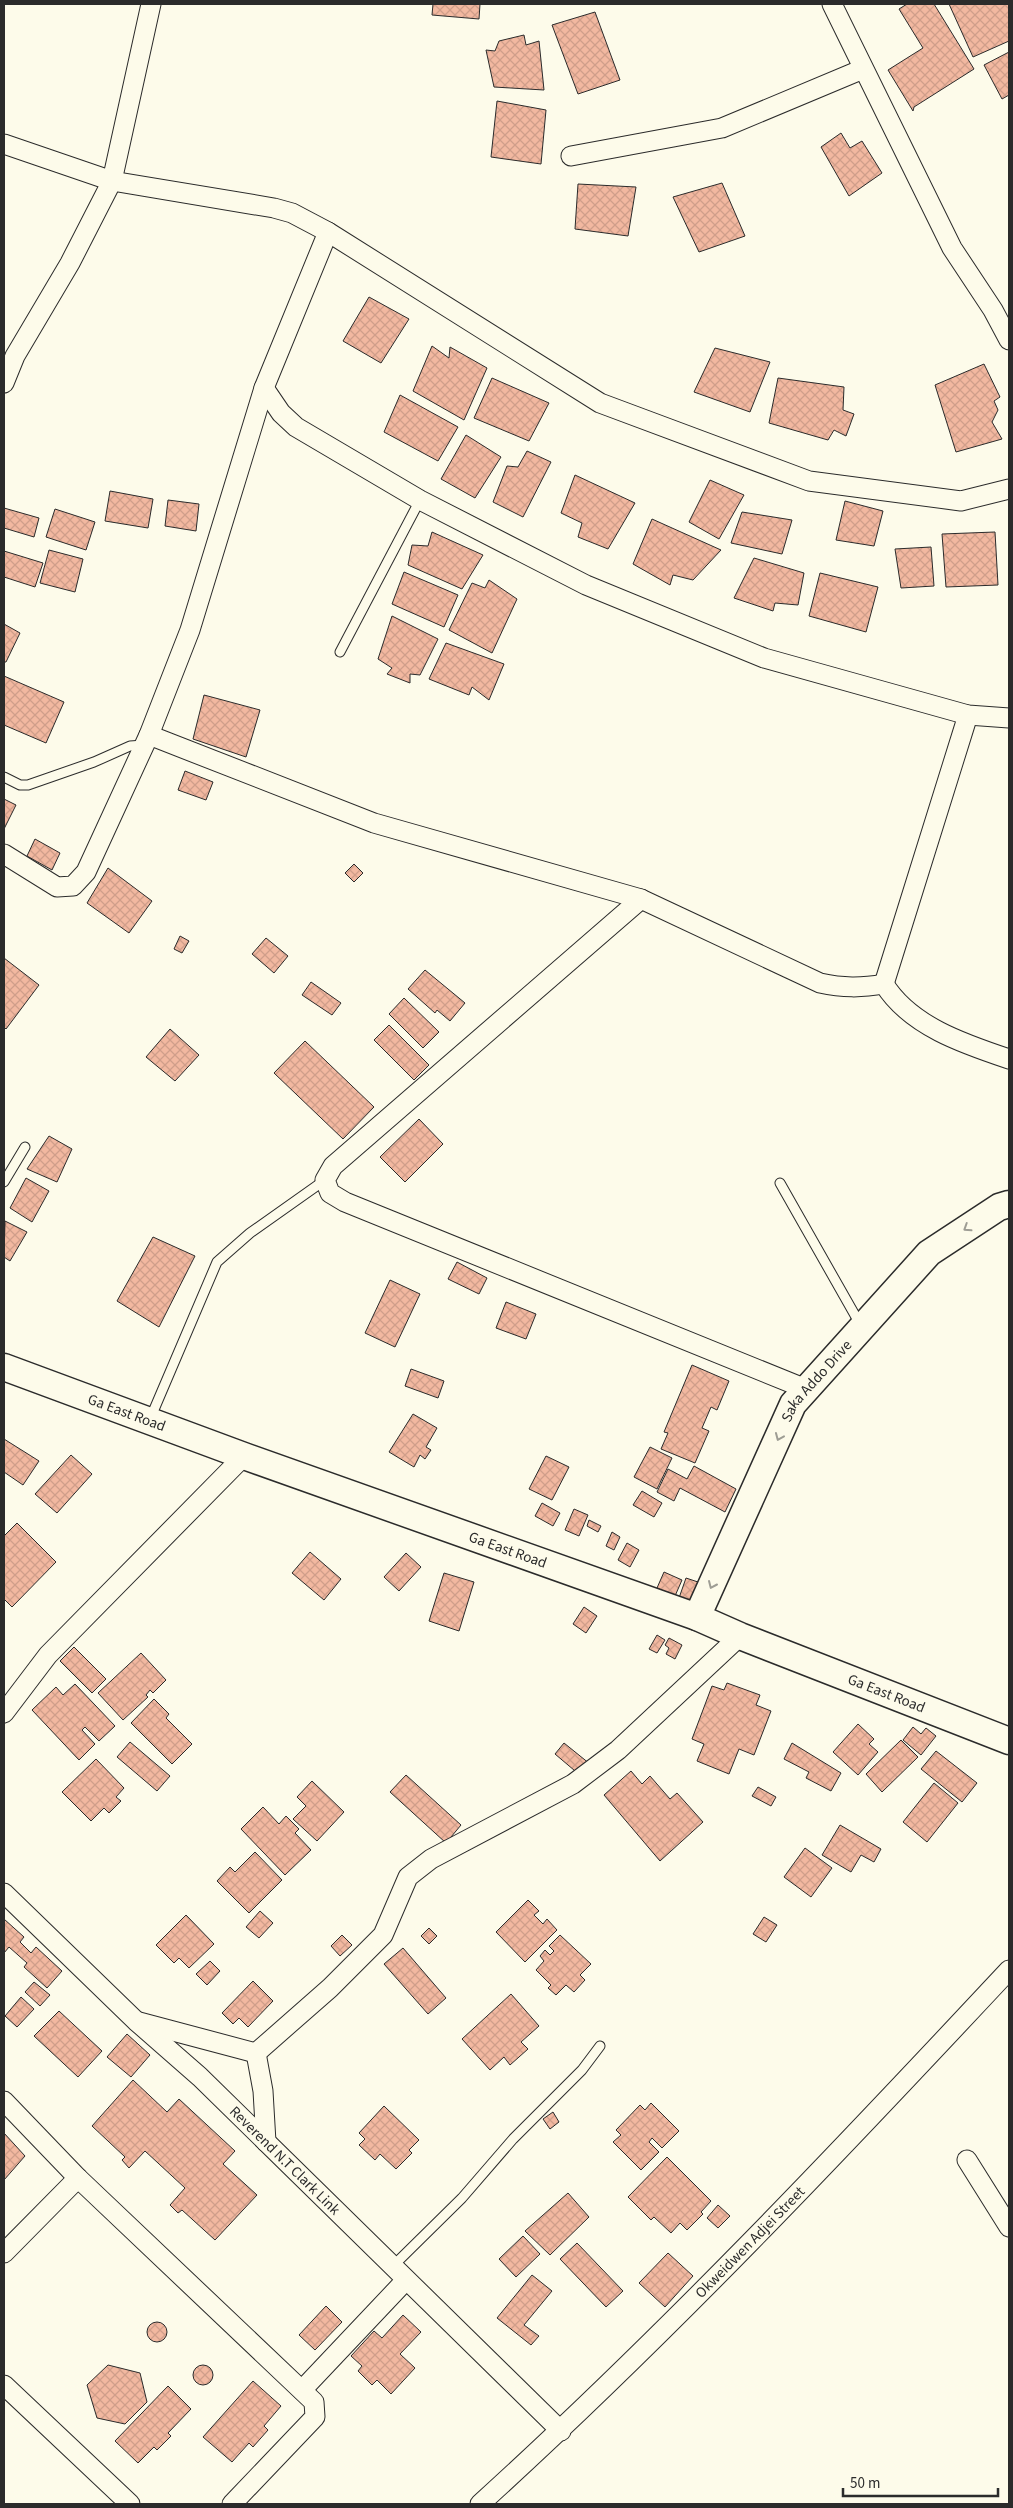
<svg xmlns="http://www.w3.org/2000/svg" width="1013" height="2508" viewBox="0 0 1013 2508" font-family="'Source Sans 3',sans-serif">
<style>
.building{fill:url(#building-cross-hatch);stroke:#2b2b2b}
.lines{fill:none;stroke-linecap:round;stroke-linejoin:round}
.lane-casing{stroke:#2b2b2b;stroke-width:11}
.street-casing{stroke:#2b2b2b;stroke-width:21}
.secondary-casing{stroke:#2b2b2b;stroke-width:29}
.lane{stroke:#fdfbea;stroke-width:9}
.street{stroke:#fdfbea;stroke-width:19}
.secondary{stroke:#fdfbea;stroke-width:26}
.oneway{stroke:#9e9d94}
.labels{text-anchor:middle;stroke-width:4;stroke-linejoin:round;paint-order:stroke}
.street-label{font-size:15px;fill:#2b2b2b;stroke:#fdfbea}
</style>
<defs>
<pattern id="building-cross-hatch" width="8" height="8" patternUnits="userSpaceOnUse" patternTransform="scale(1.25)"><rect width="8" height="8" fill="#f2b8a0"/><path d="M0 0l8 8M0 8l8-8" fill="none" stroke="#d09e8a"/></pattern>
</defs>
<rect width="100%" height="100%" fill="#fdfbea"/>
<g class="building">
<polygon points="433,4 480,4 479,19 432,15"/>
<polygon points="907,4 934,4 974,69 914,107 913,111 888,70 923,48 899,9"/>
<polygon points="949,4 1009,4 1009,41 973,57"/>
<polygon points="595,12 620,80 578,94 552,25"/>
<polygon points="524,35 526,45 539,41 544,90 494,87 486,50 495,51 499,41"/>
<polygon points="1009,52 1009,95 1002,99 984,65"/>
<polygon points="497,101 546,110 541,164 491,157"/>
<polygon points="841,133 850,148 862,141 882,173 849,196 821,147"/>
<polygon points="722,183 745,236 699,252 673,197"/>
<polygon points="578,184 636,187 628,236 575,229"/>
<polygon points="369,297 409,319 381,363 343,341"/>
<polygon points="432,346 449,358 450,347 487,368 464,420 413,391"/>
<polygon points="715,348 770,362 750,412 694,392"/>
<polygon points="984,364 1000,397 994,401 998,410 992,422 1002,439 956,452 935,385"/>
<polygon points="492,378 549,403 529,441 474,418"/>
<polygon points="778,378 844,387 843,410 854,414 846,436 834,430 828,440 769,423"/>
<polygon points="400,395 458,427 438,461 384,432"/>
<polygon points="466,435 501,457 475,498 441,479"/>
<polygon points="527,451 551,462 523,517 493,502 507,466 518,467"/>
<polygon points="575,475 635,503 608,549 578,537 582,523 561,513"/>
<polygon points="710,480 744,495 719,539 689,522"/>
<polygon points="110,491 153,499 148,528 105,521"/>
<polygon points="168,500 199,504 196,531 165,526"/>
<polygon points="845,501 883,511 874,546 836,540"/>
<polygon points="4,508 39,518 34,537 4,528"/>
<polygon points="55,509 95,522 86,550 46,537"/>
<polygon points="742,512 792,520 782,554 731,543"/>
<polygon points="652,519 721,550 693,580 673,575 670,585 633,564"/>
<polygon points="432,532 483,555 462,589 408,565 412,545 428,546"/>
<polygon points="995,532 998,585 946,587 942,534"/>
<polygon points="931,547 934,586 901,588 895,549"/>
<polygon points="49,550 83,559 75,592 40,583"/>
<polygon points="4,551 43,563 35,587 4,577"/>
<polygon points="754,558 804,573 798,605 775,603 773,611 734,598"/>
<polygon points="404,572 458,595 444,627 392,604"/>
<polygon points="820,573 878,587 866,632 809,616"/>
<polygon points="489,580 517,599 492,653 449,630 472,583 485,588"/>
<polygon points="392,616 438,639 420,675 410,674 410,683 387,674 392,668 378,659"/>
<polygon points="4,624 20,633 6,662 4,662"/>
<polygon points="446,643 504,664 489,700 472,687 469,695 429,679"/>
<polygon points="4,676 64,702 46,743 4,725"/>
<polygon points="204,695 260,710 246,757 193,739"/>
<polygon points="185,771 213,782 206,800 178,790"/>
<polygon points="4,799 16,805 4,829"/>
<polygon points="35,839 60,853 52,870 27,856"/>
<polygon points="354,864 363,873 354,882 345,873"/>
<polygon points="108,868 152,901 129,933 87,903"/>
<polygon points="180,936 189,941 182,953 174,949"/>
<polygon points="266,938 288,956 274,973 252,954"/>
<polygon points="4,958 39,985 6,1029 4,1027"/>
<polygon points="425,970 465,1003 450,1021 437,1010 435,1013 408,989"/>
<polygon points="311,982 341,1003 332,1015 302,995"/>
<polygon points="404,998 439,1032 423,1048 389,1014"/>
<polygon points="389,1025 429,1065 414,1080 374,1040"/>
<polygon points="170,1029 199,1055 175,1081 146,1057"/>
<polygon points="305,1041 374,1107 343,1139 274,1073"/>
<polygon points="419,1119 443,1144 405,1182 380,1157"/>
<polygon points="49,1136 72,1149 57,1182 27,1169"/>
<polygon points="26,1178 49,1191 32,1222 10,1208"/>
<polygon points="5,1221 27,1232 10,1261 4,1257"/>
<polygon points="153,1237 195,1256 159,1327 117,1301"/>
<polygon points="457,1262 487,1278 479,1294 448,1279"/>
<polygon points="390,1280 420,1294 395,1347 365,1333"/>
<polygon points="506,1302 536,1314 526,1339 496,1328"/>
<polygon points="692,1365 729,1381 717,1410 711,1407 702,1428 709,1431 695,1463 661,1449 668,1433 664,1432"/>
<polygon points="411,1369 444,1381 438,1398 405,1386"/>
<polygon points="413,1414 437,1428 426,1447 431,1450 425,1459 420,1455 414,1467 389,1452"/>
<polygon points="4,1439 39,1461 23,1485 4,1472"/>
<polygon points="650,1447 672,1458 657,1489 634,1477"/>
<polygon points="71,1455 92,1474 57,1513 35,1494"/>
<polygon points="546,1456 569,1467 552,1500 529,1489"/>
<polygon points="694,1466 736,1489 725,1512 680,1488 674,1501 657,1492 668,1469 687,1479"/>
<polygon points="642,1491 662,1503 654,1517 633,1505"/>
<polygon points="542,1503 560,1513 553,1526 535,1516"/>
<polygon points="574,1509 588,1515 579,1536 565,1530"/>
<polygon points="589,1520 601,1526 598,1532 587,1526"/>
<polygon points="17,1523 56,1562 12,1607 4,1599 4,1536"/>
<polygon points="612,1532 620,1537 614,1550 606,1546"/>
<polygon points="627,1543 639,1550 630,1567 618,1560"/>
<polygon points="310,1552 341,1579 324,1600 292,1573"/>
<polygon points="406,1553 421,1567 399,1591 384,1577"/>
<polygon points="664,1572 682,1580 675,1596 657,1588"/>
<polygon points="444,1573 474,1582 459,1631 429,1621"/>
<polygon points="686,1578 698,1582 691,1602 679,1598"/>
<polygon points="584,1607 597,1616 586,1633 573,1624"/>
<polygon points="657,1635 665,1640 657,1653 649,1649"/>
<polygon points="669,1638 682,1645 675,1659 666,1654 669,1648 665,1645"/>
<polygon points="74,1647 106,1679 92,1693 60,1661"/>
<polygon points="141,1653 166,1680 153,1693 150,1690 146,1695 148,1697 123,1720 98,1693"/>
<polygon points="727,1683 760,1695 756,1705 771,1711 754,1755 739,1749 729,1774 697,1761 704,1744 692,1739 712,1686 724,1690"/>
<polygon points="75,1684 115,1726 99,1741 85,1727 82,1730 95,1744 79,1760 32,1710 56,1687 63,1695"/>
<polygon points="154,1699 169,1714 166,1718 192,1744 172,1764 131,1723"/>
<polygon points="858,1724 874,1739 869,1744 878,1752 858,1775 833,1752"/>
<polygon points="913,1727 921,1734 926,1728 936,1736 921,1755 903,1740"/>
<polygon points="901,1740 918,1757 882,1792 866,1774"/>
<polygon points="130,1742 170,1776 157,1791 117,1757"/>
<polygon points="564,1743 590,1764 581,1776 555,1754"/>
<polygon points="792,1743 841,1773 831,1791 806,1778 809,1772 784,1759"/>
<polygon points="936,1751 977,1783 962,1802 921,1769"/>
<polygon points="96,1759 124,1788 116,1797 121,1801 109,1813 104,1808 91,1821 62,1792"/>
<polygon points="631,1771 642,1784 650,1776 670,1799 677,1793 703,1822 660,1861 604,1795"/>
<polygon points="406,1775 461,1825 446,1843 390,1792"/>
<polygon points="312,1781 344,1812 317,1841 293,1819 306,1806 297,1797"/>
<polygon points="934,1783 958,1803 927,1842 903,1822"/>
<polygon points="758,1787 776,1797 771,1806 752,1796"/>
<polygon points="263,1807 279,1824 286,1816 299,1829 295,1833 311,1850 285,1875 241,1829"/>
<polygon points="840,1825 881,1849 874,1862 861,1855 851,1872 822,1855"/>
<polygon points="805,1848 832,1868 811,1897 784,1877"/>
<polygon points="255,1852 282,1880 249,1913 217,1881 230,1867 235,1872"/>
<polygon points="528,1900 539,1911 534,1915 543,1924 547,1919 557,1930 525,1962 496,1932"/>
<polygon points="260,1911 273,1923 259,1938 246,1927"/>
<polygon points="186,1915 214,1944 189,1968 179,1958 174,1963 156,1945"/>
<polygon points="764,1917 777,1925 766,1942 753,1934"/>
<polygon points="4,1919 24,1937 20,1942 31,1953 36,1947 62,1971 47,1988 24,1967 27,1963 9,1947 4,1953"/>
<polygon points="429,1928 437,1936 429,1944 421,1936"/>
<polygon points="342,1935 352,1945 340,1956 331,1946"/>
<polygon points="560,1935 591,1964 580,1975 585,1980 574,1992 566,1985 556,1995 548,1988 551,1985 536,1970 544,1961 540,1956 545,1950 550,1955 554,1951 549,1946"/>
<polygon points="403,1948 446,1998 428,2014 384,1964"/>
<polygon points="210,1961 220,1971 207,1985 196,1974"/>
<polygon points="253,1981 273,2001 248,2027 239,2018 233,2024 222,2013"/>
<polygon points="34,1982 50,1995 40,2006 25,1992"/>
<polygon points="511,1994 539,2026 521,2042 528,2049 510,2065 504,2057 490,2070 462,2039"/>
<polygon points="21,1997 34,2009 17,2027 5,2016"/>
<polygon points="59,2011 102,2051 78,2077 34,2036"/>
<polygon points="127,2034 150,2055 131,2077 107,2057"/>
<polygon points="133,2080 167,2112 179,2099 235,2151 223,2164 257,2195 215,2240 182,2210 178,2213 170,2205 185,2188 145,2151 129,2168 122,2160 125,2157 92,2126"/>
<polygon points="651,2103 679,2131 662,2148 652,2138 649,2142 659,2152 641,2170 613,2142 621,2135 616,2130 640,2105 645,2110"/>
<polygon points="384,2106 419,2140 409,2150 412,2153 396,2169 380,2154 375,2160 359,2145 365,2139 359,2133"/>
<polygon points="553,2112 559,2122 550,2129 543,2119"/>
<polygon points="4,2133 25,2156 4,2180"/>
<polygon points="667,2157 711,2201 701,2212 703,2214 687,2230 680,2223 671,2233 654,2217 651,2220 628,2197"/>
<polygon points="568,2193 589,2217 550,2255 525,2231"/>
<polygon points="718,2205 730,2216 718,2228 707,2218"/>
<polygon points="523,2236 540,2254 516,2277 499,2259"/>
<polygon points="577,2243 623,2291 606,2307 560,2259"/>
<polygon points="668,2253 693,2276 665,2307 639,2283"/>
<polygon points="532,2275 552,2291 524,2325 539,2336 531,2345 497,2318"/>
<polygon points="326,2306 342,2322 315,2350 299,2335"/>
<polygon points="403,2315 421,2332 400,2354 415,2368 391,2394 377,2380 372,2385 358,2371 362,2366 351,2356 374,2331 382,2338"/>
<circle cx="157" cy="2332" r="10"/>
<circle cx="203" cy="2375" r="10"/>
<polygon points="108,2365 140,2373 147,2402 125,2424 97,2418 87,2385"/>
<polygon points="253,2381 281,2406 264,2426 268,2430 253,2447 249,2443 232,2462 203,2437"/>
<polygon points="168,2386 191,2409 168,2433 171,2436 157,2450 154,2447 138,2463 115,2441"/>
</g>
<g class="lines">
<defs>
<g id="lane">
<polyline points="340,652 420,500"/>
<polyline points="4,777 20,785 28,785 94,762 130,746 144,745"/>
<polyline points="4,1182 25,1147"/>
<polyline points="780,1183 860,1324"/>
<polyline points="150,1419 217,1262 250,1233 325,1180"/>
<polyline points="392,2267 462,2198 513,2139 582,2070 600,2046"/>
</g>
<g id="street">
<polyline points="832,4 952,248 993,310 1009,340"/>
<polyline points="4,144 112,181 274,208 292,213 328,232 600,403 809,481 961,501 1009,489"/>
<polyline points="571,156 722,128 863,69"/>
<polyline points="4,383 15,356 70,263 112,181 151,4"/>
<polyline points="264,388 281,413 296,427 420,500 586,585 764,658 968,715 1009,718"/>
<path d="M149,735L374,823L641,899L820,983C843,988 861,988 884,984C910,1026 964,1044 1009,1059"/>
<polyline points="4,854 57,887 73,886 86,872 149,735 190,630 264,388 328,232"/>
<polyline points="641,899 333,1166 325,1180 330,1193 345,1202 806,1389"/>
<polyline points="884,984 968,715"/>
<polyline points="4,1713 48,1655 244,1456"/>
<path id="s1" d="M4,1893L136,2021L200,2077L561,2431"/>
<polyline points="139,2022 256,2053"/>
<polyline points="256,2053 330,1988 383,1935 408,1877 431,1859 573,1784 618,1750 740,1636"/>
<polyline points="256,2053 263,2091 266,2142"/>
<polyline points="4,2101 78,2178 314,2402 315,2417 232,2504"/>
<polyline points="967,2160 1009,2227"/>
<polyline points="4,2253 78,2178"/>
<polyline points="4,2385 130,2504"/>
<polyline points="302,2390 406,2280"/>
<path id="s2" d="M480,2504C665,2336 838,2153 1009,1970"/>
</g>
<g id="secondary">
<path id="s3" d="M4,1367L244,1456L697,1617L740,1636L1009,1741"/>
<path id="s4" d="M697,1617L793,1404L929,1253L999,1207L1009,1204"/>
</g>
</defs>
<use href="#lane" class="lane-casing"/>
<use href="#street" class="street-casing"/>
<use href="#secondary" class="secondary-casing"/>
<use href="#lane" class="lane"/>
<use href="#street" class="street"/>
<use href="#secondary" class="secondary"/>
</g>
<defs><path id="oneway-chevron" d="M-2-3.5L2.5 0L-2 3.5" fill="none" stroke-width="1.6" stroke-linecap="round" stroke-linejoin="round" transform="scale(1.25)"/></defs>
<g class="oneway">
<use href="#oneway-chevron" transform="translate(967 1228) rotate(147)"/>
<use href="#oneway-chevron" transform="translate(779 1437) rotate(113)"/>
<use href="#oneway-chevron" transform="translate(712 1585) rotate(114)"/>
</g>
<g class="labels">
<g class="street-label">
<text dy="5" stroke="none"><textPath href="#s4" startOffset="266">Saka Addo Drive</textPath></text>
<text dy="5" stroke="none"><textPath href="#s3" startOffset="131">Ga East Road</textPath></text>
<text dy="5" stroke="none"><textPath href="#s3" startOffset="536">Ga East Road</textPath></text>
<text dy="5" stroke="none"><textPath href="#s3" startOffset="941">Ga East Road</textPath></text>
<text dy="5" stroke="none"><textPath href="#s1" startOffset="388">Reverend N.T Clark Link</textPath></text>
<text dy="5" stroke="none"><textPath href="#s2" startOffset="376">Okweidwen Adjei Street</textPath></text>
</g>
</g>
<rect width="1013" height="2508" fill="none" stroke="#2b2b2b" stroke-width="10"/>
<path d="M843 2488v8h155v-8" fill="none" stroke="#2b2b2b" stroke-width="2.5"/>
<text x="850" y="2488" font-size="15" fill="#2b2b2b" stroke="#fdfbea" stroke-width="4" paint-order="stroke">50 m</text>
</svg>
